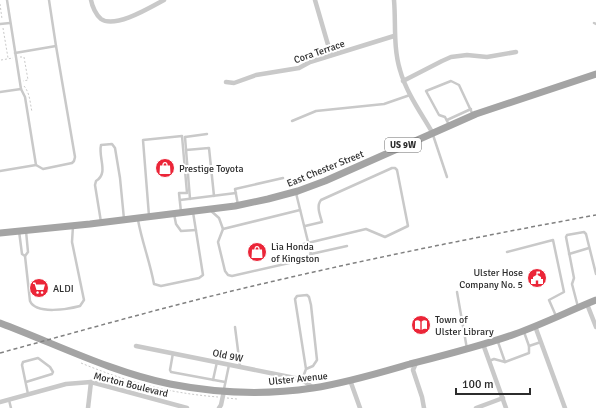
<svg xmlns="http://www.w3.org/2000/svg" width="596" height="408" viewBox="0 0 596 408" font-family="Signika,sans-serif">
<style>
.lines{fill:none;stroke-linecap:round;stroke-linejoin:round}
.path{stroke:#c9c9c9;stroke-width:1;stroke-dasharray:2 2;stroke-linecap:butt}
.lane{stroke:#c9c9c9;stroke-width:2.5}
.street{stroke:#c9c9c9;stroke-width:4.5}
.primary{stroke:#a4a4a4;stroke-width:7}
.rail{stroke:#818181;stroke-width:1.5;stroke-dasharray:4 3;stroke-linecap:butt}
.labels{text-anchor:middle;stroke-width:4;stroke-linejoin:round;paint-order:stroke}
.shield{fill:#fff;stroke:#6b6b6b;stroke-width:1}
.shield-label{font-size:9px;font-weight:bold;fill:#2c2c2c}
.street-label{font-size:10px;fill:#2c2c2c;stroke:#fff}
.poi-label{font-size:10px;fill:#2c2c2c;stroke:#fff;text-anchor:start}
</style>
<rect width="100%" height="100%" fill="#fff"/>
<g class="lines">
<g class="path">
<polyline points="0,4 2,19"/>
<polyline points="3,28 8,58"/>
<polyline points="20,57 24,57 28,80 23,81"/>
<polyline points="1,60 13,58"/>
<path d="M24,86C30,93 30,103 32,112"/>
<path d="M81,363C127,382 168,393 218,397"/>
<polyline points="227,398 237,399"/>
</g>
<g class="lane">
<polyline points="594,23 596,24"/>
<polyline points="0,24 10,23"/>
<polyline points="15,53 56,46 49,0"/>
<polyline points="0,92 21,89"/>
<polyline points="447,120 471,109"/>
<polyline points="292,121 316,111 384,104 410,95"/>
<polyline points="449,125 445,117 439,115 426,91 451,81 459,85 473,115"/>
<polyline points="433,135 447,177"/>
<polyline points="185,137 190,199"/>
<polyline points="185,137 207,134"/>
<polyline points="186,150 209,148 214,196"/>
<polyline points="36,165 43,169 72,163 74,161 75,157 56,46"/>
<polyline points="0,171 36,165 25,97 21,89 7,0"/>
<polyline points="296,193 311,254 347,246"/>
<polyline points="180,200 236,193"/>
<polyline points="238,205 235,189 283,178"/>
<polyline points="210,210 219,218 223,229 218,242 225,271 228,275 232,276 298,261 311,254"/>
<polyline points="174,214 176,224 181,231 196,230"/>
<polyline points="149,216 143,140 182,136 187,193 179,193 181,212"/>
<path d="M138,220C142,242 150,262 154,284L161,286L199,278L203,275L193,212"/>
<path d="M101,222L95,185L96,181C109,173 98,158 101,145L112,144L115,148L120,178L124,219"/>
<polyline points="223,229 300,210"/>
<polyline points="19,231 22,254 25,256 28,252 26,231"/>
<path d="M291,247L366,229L385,237L408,226L397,170L395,168H392L321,200C316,206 320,215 322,222L305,226"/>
<polyline points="507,252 553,240 564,292 549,300 556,316"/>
<polyline points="569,254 589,248"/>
<path d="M25,256L30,301C36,315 69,309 80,306L84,300L72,242L73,226"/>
<polyline points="457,292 467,349"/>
<polyline points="578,307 572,284 574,278 566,237 567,235 584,232 586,234 596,274"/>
<polyline points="235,327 240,366"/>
<polyline points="524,332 529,346"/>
<polyline points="498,342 505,362"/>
<polyline points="173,353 170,370 171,372 225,382"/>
<polyline points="489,361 494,359 505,362 529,353 529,346 541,342"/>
<polyline points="213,380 217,362"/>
<polyline points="302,380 306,369 295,299 297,296 307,295 309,297 311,305 317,360 313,366 306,369"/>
<polyline points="26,382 52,374 53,372 50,367 38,358 23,362 22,365 28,394"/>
<polyline points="224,389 229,365"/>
<polyline points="9,400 11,408"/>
</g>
<g class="street">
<path d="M91,0C92,6 96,15 101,19C115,29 151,7 164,0"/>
<polyline points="315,0 331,55"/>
<path d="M394,0C396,23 393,47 400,70C406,92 421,113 432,132"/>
<polyline points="403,81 442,61 451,57 467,55 487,57 516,52"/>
<polyline points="226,82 234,83 256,75 299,68 310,62 394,36"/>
<polyline points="587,304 596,327"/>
<polyline points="535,326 565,408"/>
<polyline points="483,344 506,408"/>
<polyline points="136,346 295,378 305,382 314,388"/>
<polyline points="416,363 413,370 422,397 424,408"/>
<polyline points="350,380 360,408"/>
<polyline points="0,402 66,384 91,382 187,408"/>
<polyline points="88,408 91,382"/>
<polyline points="219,408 221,405 224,391"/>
<polyline points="476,408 503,398"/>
</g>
<g class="primary">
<polyline points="0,233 90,224 235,206 268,199 298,191 325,181 476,114 596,74"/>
<path d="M0,323C56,344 111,372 170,384C216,393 267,395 313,388C346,383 379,373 410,364C445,355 481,346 515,334C543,324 569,311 596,300"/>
</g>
<path class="rail" d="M0,353C84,330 168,306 253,286C367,259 481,236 596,215"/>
</g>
<defs>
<symbol id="shop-disc" viewBox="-11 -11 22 22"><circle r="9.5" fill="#eb2538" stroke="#fff"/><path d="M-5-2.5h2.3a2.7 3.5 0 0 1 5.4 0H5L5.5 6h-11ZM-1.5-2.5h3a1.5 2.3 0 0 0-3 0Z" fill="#fff"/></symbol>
<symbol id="civic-disc" viewBox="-11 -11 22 22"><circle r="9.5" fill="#eb2538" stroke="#fff"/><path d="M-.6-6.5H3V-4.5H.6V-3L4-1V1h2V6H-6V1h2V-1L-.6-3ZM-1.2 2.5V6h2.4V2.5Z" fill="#fff"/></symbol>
<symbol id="supermarket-disc" viewBox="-11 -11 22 22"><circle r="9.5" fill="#eb2538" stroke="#fff"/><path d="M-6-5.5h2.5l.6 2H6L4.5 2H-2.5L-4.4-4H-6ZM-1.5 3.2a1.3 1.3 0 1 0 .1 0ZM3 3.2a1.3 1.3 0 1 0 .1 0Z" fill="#fff"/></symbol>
<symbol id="library-disc" viewBox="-11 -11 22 22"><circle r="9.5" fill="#eb2538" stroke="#fff"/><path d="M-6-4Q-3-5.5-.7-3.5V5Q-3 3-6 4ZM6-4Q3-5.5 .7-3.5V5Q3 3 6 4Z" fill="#fff"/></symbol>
</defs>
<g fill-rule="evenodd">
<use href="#shop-disc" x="154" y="157" width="22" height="22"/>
<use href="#shop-disc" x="246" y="241" width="22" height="22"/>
<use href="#civic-disc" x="526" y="267" width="22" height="22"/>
<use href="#supermarket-disc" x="28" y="277" width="22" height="22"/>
<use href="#library-disc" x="410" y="314" width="22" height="22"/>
</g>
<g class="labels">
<rect class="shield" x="385" y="138" width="36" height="14" rx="3"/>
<g class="shield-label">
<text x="403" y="148">US 9W</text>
</g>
<g class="street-label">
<text transform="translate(319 51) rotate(-19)" y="4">Cora Terrace</text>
<text transform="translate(325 168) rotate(-22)" y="4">East Chester Street</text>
<text transform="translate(228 355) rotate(12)" y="4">Old 9W</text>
<text transform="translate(298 378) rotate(-6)" y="4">Ulster Avenue</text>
<text transform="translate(131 384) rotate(14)" y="4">Morton Boulevard</text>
</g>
<g class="poi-label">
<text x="179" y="172">Prestige Toyota</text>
<text x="271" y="250">Lia Honda<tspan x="271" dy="12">of Kingston</tspan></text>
<text x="523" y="276" text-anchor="end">Ulster Hose<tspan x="523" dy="12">Company No. 5</tspan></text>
<text x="53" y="292">ALDI</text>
<text x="435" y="323">Town of<tspan x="435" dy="12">Ulster Library</tspan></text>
</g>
</g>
<path d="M456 388v6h74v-6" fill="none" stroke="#2c2c2c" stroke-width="2"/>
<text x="462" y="388" font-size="12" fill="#2c2c2c" stroke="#ffffff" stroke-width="3" paint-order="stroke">100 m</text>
</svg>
